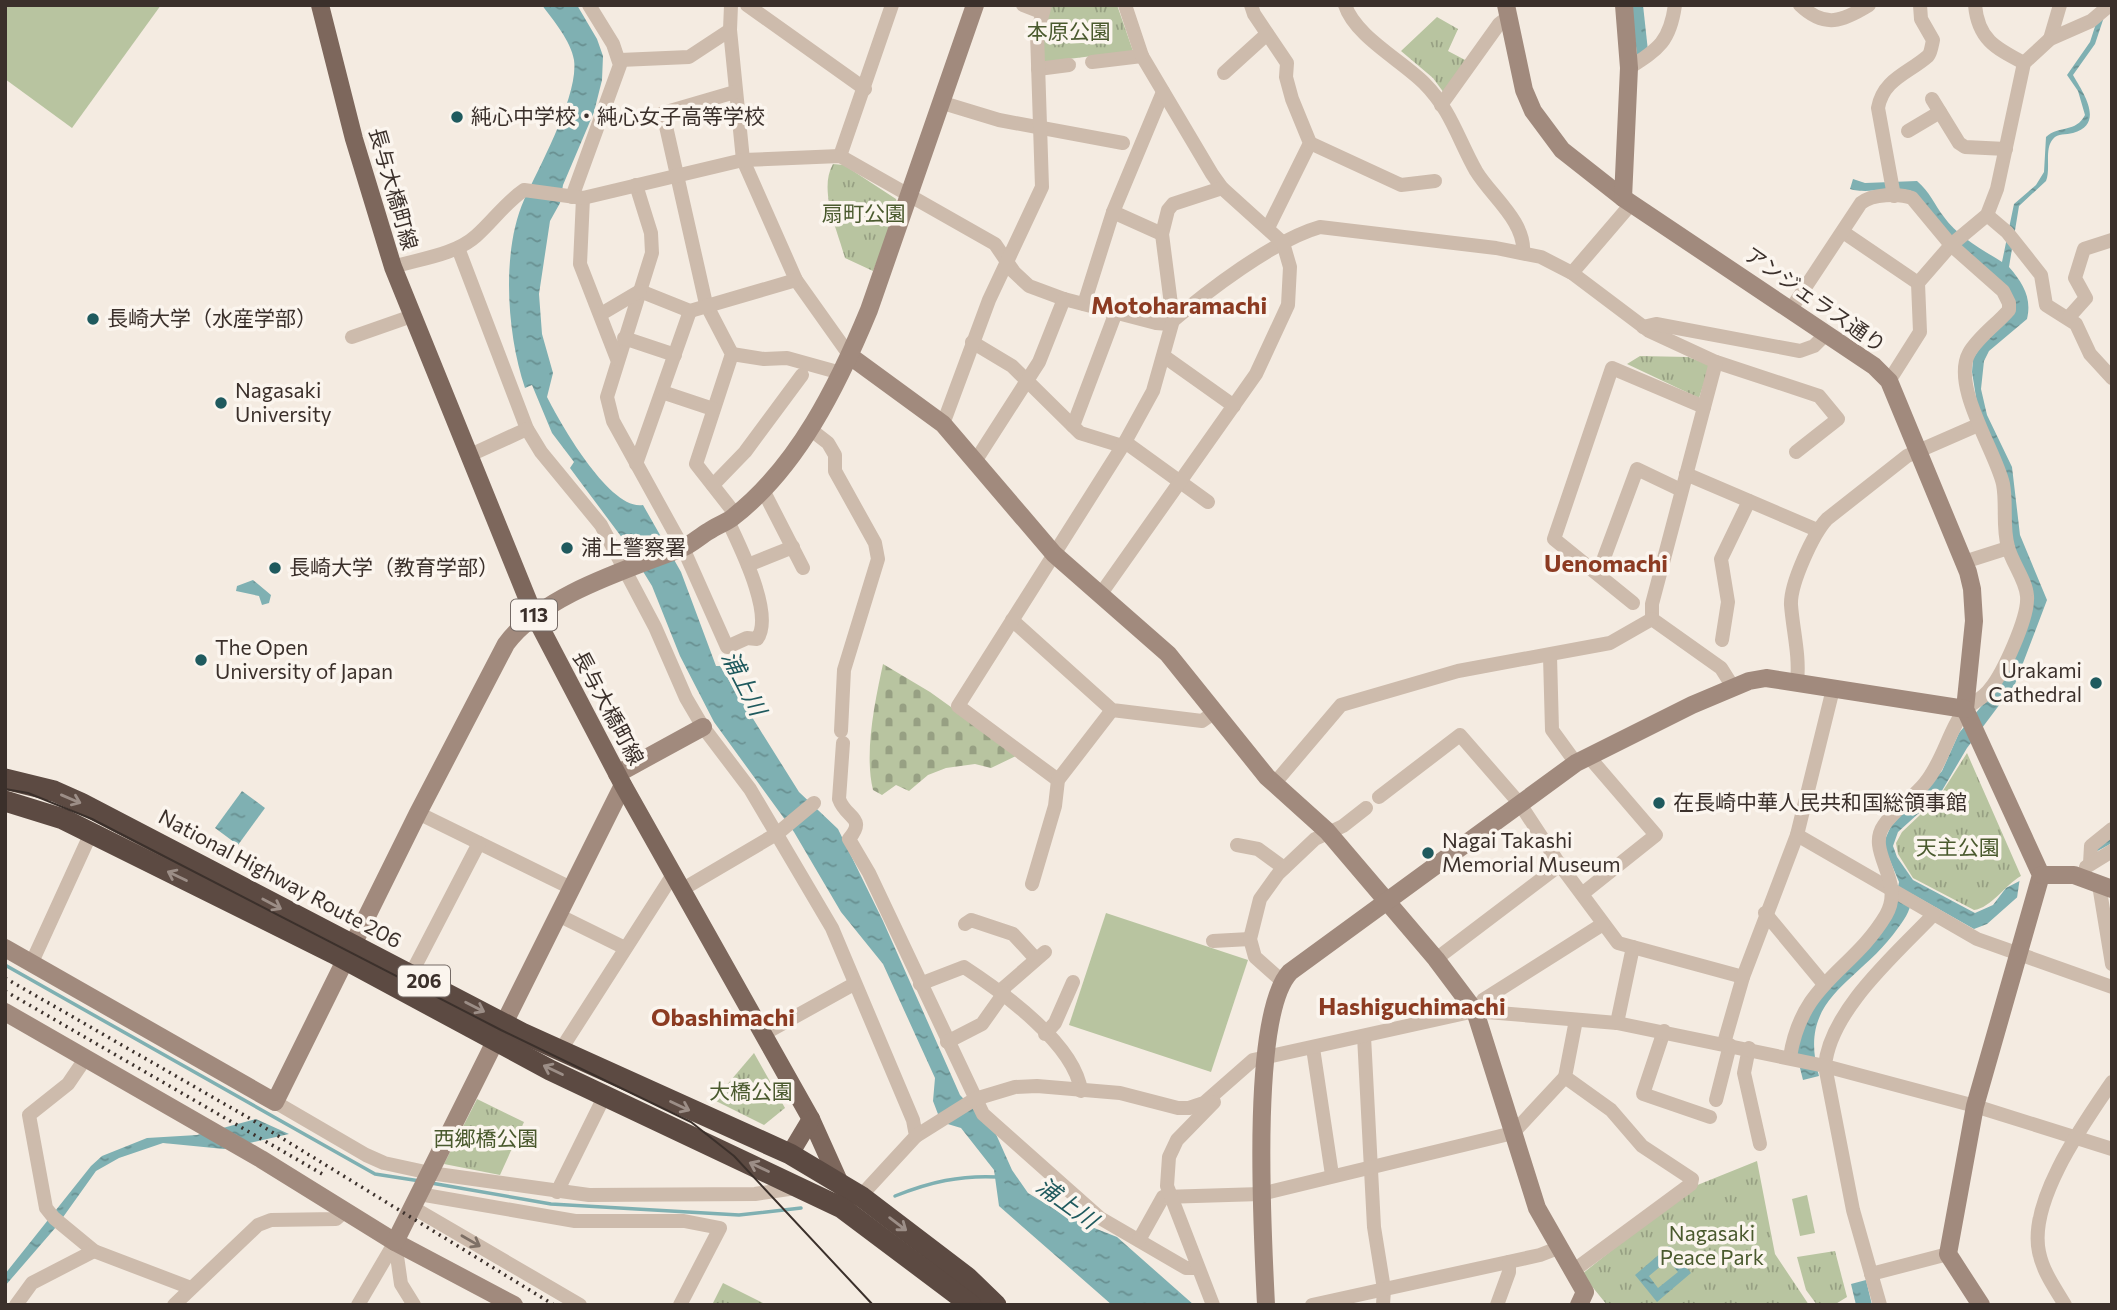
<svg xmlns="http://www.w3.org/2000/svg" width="2117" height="1310" viewBox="0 0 2117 1310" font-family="Commissioner,'Noto Sans JP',sans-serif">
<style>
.grass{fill:url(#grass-tufts)}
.cemetery{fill:url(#cemetery-stones)}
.garden{fill:#b8c4a0}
.water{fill:url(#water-ripples);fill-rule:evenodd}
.pier{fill:#f4ebe1}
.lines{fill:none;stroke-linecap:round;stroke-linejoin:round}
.stream{stroke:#7fb0b2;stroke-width:3.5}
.street{stroke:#cdbbac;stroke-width:14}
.secondary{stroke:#a18a7d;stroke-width:18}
.primary{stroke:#7d675c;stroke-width:18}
.highway{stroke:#5c4a42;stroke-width:21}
.tram{stroke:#3b302b;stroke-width:2}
.rail{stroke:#3b302b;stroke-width:3.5;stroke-dasharray:2 5;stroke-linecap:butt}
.oneway{stroke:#9c8e87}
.oneway2{stroke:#7d6f65}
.poi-dot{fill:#1f5a5e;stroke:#fbf5ee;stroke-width:2.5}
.labels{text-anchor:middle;stroke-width:7;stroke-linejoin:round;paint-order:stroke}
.shield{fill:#fbf5ee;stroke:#756b66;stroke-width:2}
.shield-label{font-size:19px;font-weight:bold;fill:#3b302b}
.park-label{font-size:21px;fill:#4a5a2e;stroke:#fbf5ee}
.poi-label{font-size:21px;fill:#3b302b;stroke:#fbf5ee;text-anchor:start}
.street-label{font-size:21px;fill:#3b302b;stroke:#fbf5ee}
.water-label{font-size:23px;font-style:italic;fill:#1f5a5e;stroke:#fbf5ee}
.quarter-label{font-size:24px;font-weight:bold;fill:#8c3b22;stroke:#fbf5ee}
</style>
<defs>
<pattern id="grass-tufts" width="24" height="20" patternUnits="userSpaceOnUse" patternTransform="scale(1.75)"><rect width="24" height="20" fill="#b8c4a0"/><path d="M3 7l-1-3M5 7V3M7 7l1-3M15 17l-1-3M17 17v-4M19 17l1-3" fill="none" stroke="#97a083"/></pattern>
<pattern id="cemetery-stones" width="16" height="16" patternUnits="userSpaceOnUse" patternTransform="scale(1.75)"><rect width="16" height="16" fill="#b8c4a0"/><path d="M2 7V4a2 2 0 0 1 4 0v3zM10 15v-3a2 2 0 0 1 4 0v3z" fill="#97a083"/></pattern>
<pattern id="water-ripples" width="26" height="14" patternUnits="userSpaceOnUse" patternTransform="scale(1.75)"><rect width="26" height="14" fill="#7fb0b2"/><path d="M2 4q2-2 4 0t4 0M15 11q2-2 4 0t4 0" fill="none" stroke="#699091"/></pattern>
</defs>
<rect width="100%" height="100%" fill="#f4ebe1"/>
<g class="grass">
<polygon points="1051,5 1117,5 1133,51 1044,62 1042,30"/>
<polygon points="1437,17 1458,29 1448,51 1467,61 1444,93 1433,78 1401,51"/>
<path d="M833,164L844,165L896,199L899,209L873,271L845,258C838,231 818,190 833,164Z"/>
<polygon points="1640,356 1688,357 1710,365 1699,398 1627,364"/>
<path d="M1967,753L2021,876C2005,885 1991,908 1974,910L1913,878L1898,854L1896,843L1902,832L1939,797Z"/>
<polygon points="754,1053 785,1108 764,1125 714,1100"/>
<polygon points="477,1099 524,1122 500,1175 444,1164"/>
<polygon points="1757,1161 1775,1254 1809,1305 1607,1305 1582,1274 1690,1188"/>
<polygon points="1835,1251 1847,1297 1834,1305 1817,1305 1806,1290 1797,1257"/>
<polygon points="723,1283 767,1305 712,1305"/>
</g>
<path class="cemetery" d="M883,664L930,692L1018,755L991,768L975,764L946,768L928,775L909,791L896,785L882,795L873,790C864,753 875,701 883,664Z"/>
<g class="garden">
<polygon points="5,5 161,5 72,128 5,79"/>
<polygon points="1106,913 1248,960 1211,1072 1069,1025"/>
<polygon points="1807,1195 1815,1233 1800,1236 1792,1199"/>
</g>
<g class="water">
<path d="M542,5H577L597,39L603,56L602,80L594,112L563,185L560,203L550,221L539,294L542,334L553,373L547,397C560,423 610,511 643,505L681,572L716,666H720L799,792L838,829L883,921L960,1095L995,1132L1012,1170L1028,1193L1069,1218L1117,1237L1194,1305H1112L999,1206L994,1170L961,1128L941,1122L933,1101L935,1078L883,964L841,912L794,832L714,722L680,656L652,586L623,539L570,468L574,462L552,433L532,385L525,388C507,335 501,252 524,200C539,167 579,95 574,60C571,41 553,20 542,5Z"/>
<polygon points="1630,5 1643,5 1648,51 1638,60"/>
<path d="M2102,5H2108L2095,44L2073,75C2082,91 2106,124 2073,133C2066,135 2058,133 2053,139C2044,149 2051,169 2046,181L2019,206L2009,267C2023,283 2032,298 2027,319L1989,351L1984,361L1981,389L1987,415L2012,467L2020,535L2047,600L2015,684L1967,748L1940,794L1898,832L1893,846L1897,857L1913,880L1975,913L1993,905L2006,888L2112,833V843L2022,893L1987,924L1974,929L1912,894C1911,909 1907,916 1898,928C1859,984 1796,996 1819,1076L1803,1080L1795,1048L1803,1021L1895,904L1899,882L1883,844L1891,826L1942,771L1959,733L1995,690L2030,604L1979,416L1972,372L1973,359L1981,346L2014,314L1914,192C1895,184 1871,195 1850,189L1853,179L1865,183L1917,181C1930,192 1934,204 1944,217C1957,236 1983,250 2002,262L2014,204L2036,185L2044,172L2046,137C2059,125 2076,133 2085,115L2078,91L2067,75L2090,42Z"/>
<polygon points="253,580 271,595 269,603 262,605 259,596 236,591 237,586"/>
<polygon points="242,791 265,808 238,845 215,828"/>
<polygon points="256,1119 289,1134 224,1149 163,1143 119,1158 96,1171 56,1227 5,1286 5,1274 91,1166 102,1156 147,1138 197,1135"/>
<path d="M1669,1246L1691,1273L1657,1302L1635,1275ZM1668,1260L1678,1272L1658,1288L1649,1276Z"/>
<polygon points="1866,1280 1872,1305 1856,1305 1851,1284"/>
</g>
<polygon class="pier" points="2096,840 2083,864 2017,898 2020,877"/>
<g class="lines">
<g class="stream">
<polyline points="5,965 375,1174 420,1181"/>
<polyline points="431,1183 551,1204 739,1215 801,1208"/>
<path d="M895,1196C930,1182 960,1175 998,1177"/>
</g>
<g class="street">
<polyline points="731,5 730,30 743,160 796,280 850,356"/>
<polyline points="747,5 865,89"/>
<polyline points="1023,5 1041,12"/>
<polyline points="1251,5 1254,14 1287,63 1286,77 1292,99 1310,143 1268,228"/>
<path d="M1345,5C1355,36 1401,60 1424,83C1451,110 1458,139 1476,171C1491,196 1526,222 1523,253"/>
<path d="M1800,5C1825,29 1843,21 1869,5"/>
<path d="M1975,5C1978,39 1995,48 2024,63"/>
<polyline points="2050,39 2060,5"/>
<polyline points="620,60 689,57 730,30"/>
<polyline points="1092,62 1142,56"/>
<path d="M1629,68C1659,49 1670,41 1675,5"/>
<polyline points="1038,69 1069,65"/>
<polyline points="1224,73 1267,34"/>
<polyline points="735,92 663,113 706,304 732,354 696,464 736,515"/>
<polyline points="1932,99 1959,143 1965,147 2006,149"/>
<polyline points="943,103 999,120 1123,143"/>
<polyline points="1441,105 1499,24 1508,17"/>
<polyline points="1908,131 1940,112"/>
<polyline points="1310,143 1401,185 1435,181"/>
<polyline points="840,156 892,5"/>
<path d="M636,185L651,233L652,253L607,397L613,421L683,548L727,647L747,638L757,639C775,615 739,545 728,521"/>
<path d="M1894,196L1878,108C1883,79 1909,73 1928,56C1931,53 1932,44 1933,40L1921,19L1920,5"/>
<polyline points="572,197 620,65 613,44 589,5"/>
<polyline points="583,198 580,264 617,359"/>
<polyline points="1113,212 1162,234"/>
<polyline points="1987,215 2007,232 2041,275 2046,305 2076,324 2090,354 2112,378"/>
<polyline points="1843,232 1918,283"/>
<polyline points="458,248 527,429 541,452 601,525 655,627 686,698 703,727 750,789 832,928 913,1120 916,1136 857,1200"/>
<path d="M393,267C419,259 455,255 476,236C493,221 505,203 524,190L583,198L743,160L840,156L995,244L1014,272L1029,286L1064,299L1156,323L1169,324C1206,292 1274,240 1320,227L1496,248L1541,257L1572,273L1649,331L1716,362L1819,396L1838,419L1796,452"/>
<polyline points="1572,273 1632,203"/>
<polyline points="640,291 690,311 796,280"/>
<polyline points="1084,304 1113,212 1163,92"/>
<polyline points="601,314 640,291"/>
<polyline points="2069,317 2086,298 2075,278 2084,249 2112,240"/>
<polyline points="1643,327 1656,324 1800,351 1814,346 1826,334"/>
<polyline points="352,337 412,316"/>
<polyline points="624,338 675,355"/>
<polyline points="972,342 1012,366 1080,433 1122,446"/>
<polyline points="732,354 764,359 787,358 841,373"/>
<polyline points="1165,357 1234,406"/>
<polyline points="1889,381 1920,332 1918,283 1951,245 1987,215 1997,189 2024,63 2050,39 2091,21 2110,5"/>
<polyline points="662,392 713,409"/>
<polyline points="943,424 989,300 1042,187 1037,33 1045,5"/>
<polyline points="1073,426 1116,312"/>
<polyline points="810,429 828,443 835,455 835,471 875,543 878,559 844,670 841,731"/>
<polyline points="1125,442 1208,502"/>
<polyline points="468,456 527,429"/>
<polyline points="976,460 1039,362 1064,299"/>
<polyline points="636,464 690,311"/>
<polyline points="1686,474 1817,530"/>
<polyline points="713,485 745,452 802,375"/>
<polyline points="763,490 803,568"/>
<polyline points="1964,562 2008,548"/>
<polyline points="748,565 793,547"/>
<polyline points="1598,574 1637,469 1681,490"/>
<polyline points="1100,595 1256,374 1288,305 1290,267 1283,243 1222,188 1212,174 1142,56 1125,5"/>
<polyline points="1633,603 1554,539 1612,368 1704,407"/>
<polyline points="1652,619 1652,604 1716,362"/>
<polyline points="1652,619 1721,668 1733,687"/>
<polyline points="1012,620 1112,710 1202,721 1215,712"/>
<polyline points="1722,640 1728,602 1721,559 1749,501"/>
<polyline points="1550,656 1552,730 1576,763"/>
<path d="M1797,682C1800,656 1793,631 1791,605C1790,584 1813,534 1827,519L1907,456L1978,425"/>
<path d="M843,743L839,799C846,819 867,817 849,839L869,873L983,1114L1100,1218L1186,1268H1196"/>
<polyline points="1058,780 958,706 1125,442 1153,391 1173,320 1162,234 1168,210 1173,204 1222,188"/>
<polyline points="1274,784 1341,705 1458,671 1610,643 1652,619"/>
<polyline points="1379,797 1460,735 1520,804 1560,865 1618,943 1743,977"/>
<polyline points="418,813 571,888"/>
<polyline points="1797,835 1977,939 2112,987"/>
<polyline points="1237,845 1258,849 1284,868"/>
<polyline points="2090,864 2091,846 2112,829"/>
<polyline points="2086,867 2112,851"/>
<polyline points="1032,884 1055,806 1058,780 1112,710"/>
<polyline points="2099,885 2112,964"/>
<polyline points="683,889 778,833 814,803"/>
<polyline points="1582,894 1656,835 1589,757"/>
<polyline points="1765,913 1823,983"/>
<path d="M1934,914C1897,953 1830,1010 1825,1066L1975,1106L2112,1149"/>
<polyline points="558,915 625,948"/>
<polyline points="965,924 971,920 1013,934 1036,959"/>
<polyline points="1213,941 1250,939"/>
<polyline points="1436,959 1560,865"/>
<polyline points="32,962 91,833"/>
<polyline points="411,974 479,843"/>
<polyline points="1282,981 1255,957 1250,939 1260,899 1278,874 1315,839 1343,826 1366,808"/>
<path d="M920,984L964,967C1002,992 1075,1044 1081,1091"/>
<polyline points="1000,991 1045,952"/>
<polyline points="1475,1011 1483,1000 1603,924"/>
<polyline points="1617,1023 1633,947"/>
<polyline points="1664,1031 1643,1094 1710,1117"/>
<polyline points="1045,1034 1055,1023 1073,982"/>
<polyline points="762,1035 854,984"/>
<polyline points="1364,1036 1374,1227 1384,1289 1383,1305"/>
<polyline points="947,1042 982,1024 1004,993"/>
<polyline points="1724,1043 1743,977 1797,835 1833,689"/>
<polyline points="1313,1048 1332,1175"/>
<polyline points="1749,1048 1744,1073 1760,1144"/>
<polyline points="560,1051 674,873"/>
<path d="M1790,1057C1802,981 1852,972 1886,915C1906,880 1865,852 1884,825C1895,809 1913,798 1925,783C1943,762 1950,726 1966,709C1973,702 1984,698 1990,689C2003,673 2029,617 2027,596C2026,580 2012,563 2008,547C2002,526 2007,505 2003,484C1996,452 1951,386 1969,353C1978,337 1997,324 2009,310V303L2003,291L1951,245L1912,198C1899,193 1872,194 1861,203L1791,309"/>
<polyline points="85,1059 68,1084 29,1115 46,1208 54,1218 94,1251 191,1288"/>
<polyline points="1716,1100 1730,1045"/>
<polyline points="275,1102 366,1155 384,1163 430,1173 589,1195 755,1194 796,1188"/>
<polyline points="916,1136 975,1099 1015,1087 1037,1086 1120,1093 1178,1108 1189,1108 1204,1103 1253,1060 1475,1011 1617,1023 1825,1066 1853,1210 1880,1305"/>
<polyline points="557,1192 605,1095"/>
<polyline points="419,1194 575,1221 684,1221 720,1228 680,1305"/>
<polyline points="412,1207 580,1305"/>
<polyline points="1139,1240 1163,1197 1261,1194 1513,1133 1565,1077"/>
<polyline points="395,1242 401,1284 414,1305"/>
<polyline points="1573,1271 1691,1184 1692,1179 1642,1146 1611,1110 1565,1077 1576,1020"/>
<polyline points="1871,1274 1948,1254"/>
<polyline points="16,1305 32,1283 94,1251"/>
<polyline points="174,1305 258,1225 271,1220 336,1219 345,1211"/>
<polyline points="358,1305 395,1242"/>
<polyline points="1213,1305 1167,1186 1169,1157 1177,1140 1214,1102"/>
<polyline points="1312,1305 1540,1255 1558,1248"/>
<polyline points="1497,1305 1509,1272 1509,1262"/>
<path d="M2065,1305C2055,1288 2043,1272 2039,1252C2028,1201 2084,1123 2112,1082"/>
</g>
<g class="secondary">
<polyline points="1506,5 1524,90 1533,111 1562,150 1623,198 1874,366 1889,381 1968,572 1972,589 1974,621 1965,709 2041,875 1975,1106 1948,1254 1981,1305"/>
<polyline points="1623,198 1629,68 1624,5"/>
<polyline points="850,356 943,424 1054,554 1168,654 1267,777 1327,831 1436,959 1475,1011 1537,1208 1585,1292 1579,1305"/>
<polyline points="617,774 703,727"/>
<polyline points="2041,875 2074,875 2112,889"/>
<path d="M5,948L275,1102L418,813L506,644C542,595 626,570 682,548C691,545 700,536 709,531C716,526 725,523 732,518C798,467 838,385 869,310L975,5"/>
<polyline points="5,1012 261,1159 395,1242 514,1305"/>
<polyline points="395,1242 623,785"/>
<path d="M1266,1305C1263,1240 1249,1016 1290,972L1576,763L1692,705L1749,681L1766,678L1965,709"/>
</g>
<g class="primary">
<polyline points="320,5 354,139 393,267 534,615 623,785 811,1119 842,1188"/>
<polyline points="790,1154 811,1119"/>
</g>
<g class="highway">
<polyline points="5,779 54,791 81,803 522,1033 790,1154 862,1197 967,1277 996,1305"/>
<polyline points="5,801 63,819 333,953 550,1070 842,1208 971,1305"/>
</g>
<polyline class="tram" points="5,789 28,793 92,819 501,1030 691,1122 734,1156 873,1305"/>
<g class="rail">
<polyline points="5,978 249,1118 554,1305"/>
<polyline points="5,991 324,1175"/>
</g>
</g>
<defs><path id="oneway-shaft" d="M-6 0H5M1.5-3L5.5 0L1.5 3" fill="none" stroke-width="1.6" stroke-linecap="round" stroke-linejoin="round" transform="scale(1.75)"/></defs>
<g class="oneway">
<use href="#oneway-shaft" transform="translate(71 799) rotate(23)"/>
<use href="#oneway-shaft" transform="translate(177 876) rotate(-154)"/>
<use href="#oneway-shaft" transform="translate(272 904) rotate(28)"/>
<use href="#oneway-shaft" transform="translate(475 1007) rotate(27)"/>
<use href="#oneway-shaft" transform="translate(553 1070) rotate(-154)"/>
<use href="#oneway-shaft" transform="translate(680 1106) rotate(25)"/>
<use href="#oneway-shaft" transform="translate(759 1167) rotate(-155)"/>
<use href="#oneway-shaft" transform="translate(898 1224) rotate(37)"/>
</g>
<use class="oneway2" href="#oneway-shaft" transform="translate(471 1241) rotate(30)"/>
<g class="poi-dot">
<circle cx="457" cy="117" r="7"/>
<circle cx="93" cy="319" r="7"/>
<circle cx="221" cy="403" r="7"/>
<circle cx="567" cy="548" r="7"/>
<circle cx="275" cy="568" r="7"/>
<circle cx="201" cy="660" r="7"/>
<circle cx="2096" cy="683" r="7"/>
<circle cx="1659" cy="803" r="7"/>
<circle cx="1428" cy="853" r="7"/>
</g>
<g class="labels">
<g class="shield">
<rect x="511" y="599.5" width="46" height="31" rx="5"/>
<rect x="398" y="965.5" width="52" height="31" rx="5"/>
</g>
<g class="shield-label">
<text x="534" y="622">113</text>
<text x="424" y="988">206</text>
</g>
<g class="park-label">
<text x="1069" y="39">本原公園</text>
<text x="864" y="221">扇町公園</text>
<text x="1958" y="855">天主公園</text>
<text x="751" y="1099">大橋公園</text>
<text x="486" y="1146">西郷橋公園</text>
<text x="1712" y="1241">Nagasaki<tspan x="1712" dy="24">Peace Park</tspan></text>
</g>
<g class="poi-label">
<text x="471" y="124">純心中学校・純心女子高等学校</text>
<text x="107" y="326">長崎大学（水産学部）</text>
<text x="235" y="398">Nagasaki<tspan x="235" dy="24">University</tspan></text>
<text x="581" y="555">浦上警察署</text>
<text x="289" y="575">長崎大学（教育学部）</text>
<text x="215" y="655">The Open<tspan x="215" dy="24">University of Japan</tspan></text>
<text x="2082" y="678" text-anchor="end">Urakami<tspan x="2082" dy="24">Cathedral</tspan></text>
<text x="1673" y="810">在長崎中華人民共和国総領事館</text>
<text x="1442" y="848">Nagai Takashi<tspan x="1442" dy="24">Memorial Museum</tspan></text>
</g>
<g class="street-label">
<text transform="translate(393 189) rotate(74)" y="7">長与大橋町線</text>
<text transform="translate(1815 300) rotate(35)" y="7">アンジェラス通り</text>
<text transform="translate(608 708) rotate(62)" y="7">長与大橋町線</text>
<text transform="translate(280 879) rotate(28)" y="7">National Highway Route 206</text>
</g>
<g class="water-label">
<text transform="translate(744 683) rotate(63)" y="8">浦上川</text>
<text transform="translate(1067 1203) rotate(36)" y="8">浦上川</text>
</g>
<g class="quarter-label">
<text x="1179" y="314">Motoharamachi</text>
<text x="1606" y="572">Uenomachi</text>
<text x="1412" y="1015">Hashiguchimachi</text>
<text x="723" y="1026">Obashimachi</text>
</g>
</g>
<rect width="2117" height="1310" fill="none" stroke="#3b302b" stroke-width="14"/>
</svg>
